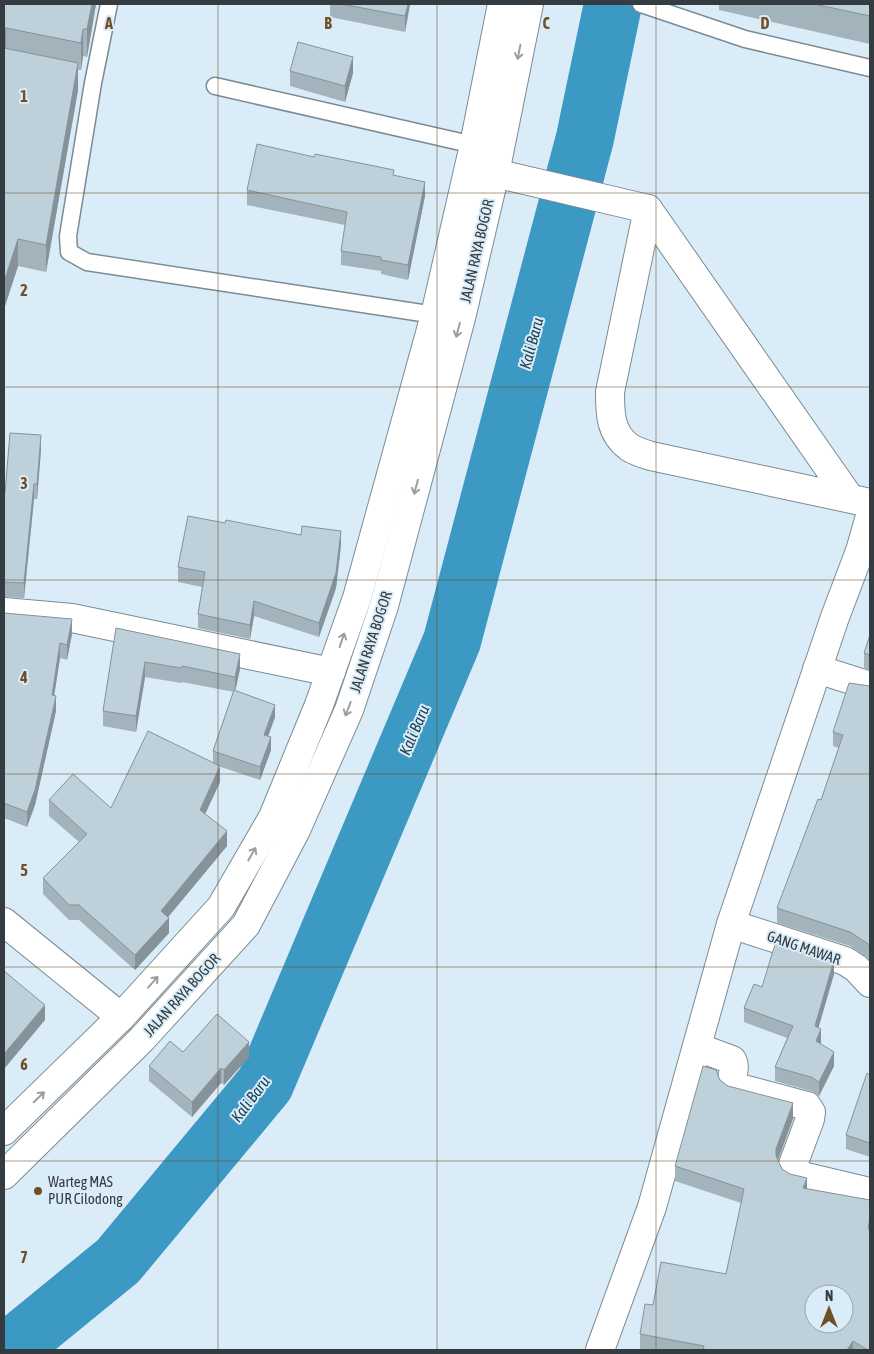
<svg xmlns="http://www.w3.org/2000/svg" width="874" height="1354" viewBox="0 0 874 1354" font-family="'Asap Condensed',sans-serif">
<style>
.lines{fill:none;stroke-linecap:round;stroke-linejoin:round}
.river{stroke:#3b99c4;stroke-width:58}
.service-casing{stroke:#7b8b95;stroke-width:19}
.minor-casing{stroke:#7b8b95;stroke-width:30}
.trunk-casing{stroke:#7b8b95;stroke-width:30}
.service{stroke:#fff;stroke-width:16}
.minor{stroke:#fff;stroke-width:28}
.trunk{stroke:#fff;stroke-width:28}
.wall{fill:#a3b3bb}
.shaded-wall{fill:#859299}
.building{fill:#bed0da;stroke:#859299;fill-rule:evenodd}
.oneway{stroke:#9a9ea0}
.grid{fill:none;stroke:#704f26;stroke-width:1;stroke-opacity:0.55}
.poi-dot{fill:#704f26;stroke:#daecf7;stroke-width:2}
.labels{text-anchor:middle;stroke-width:4;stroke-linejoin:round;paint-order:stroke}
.street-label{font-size:15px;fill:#353c41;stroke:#daecf7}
.poi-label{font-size:15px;fill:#353c41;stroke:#daecf7;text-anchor:start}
.water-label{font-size:16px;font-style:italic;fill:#1b4356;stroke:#daecf7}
.grid-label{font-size:16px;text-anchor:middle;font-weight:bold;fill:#704f26;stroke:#daecf7;stroke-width:4;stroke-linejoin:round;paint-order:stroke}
</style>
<rect width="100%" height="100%" fill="#daecf7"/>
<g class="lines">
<polyline class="river" points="9,1350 118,1261 265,1084 452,641 585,138 613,4"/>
<defs>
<g id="service">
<polyline points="109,4 93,83 68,236 69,252 87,262 435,315"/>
<polyline points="641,4 745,39 870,68"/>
<polyline points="215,86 474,145"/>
</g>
<g id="minor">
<path d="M495,173L648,209L610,392C610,413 610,433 629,447C635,451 644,454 651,456L870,503"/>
<polyline points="648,209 849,497"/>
<polyline points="4,612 72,618 331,672"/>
<polyline points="817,669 870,686"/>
<polyline points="4,922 121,1017"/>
<polyline points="731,924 845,961 856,968 870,983"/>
<path d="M697,1047L732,1060C737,1069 730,1077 732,1086L807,1106L811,1112L810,1119L791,1170L794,1174L870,1192"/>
<polyline points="600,1350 652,1207 731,924 835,617 860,551 870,516"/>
</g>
<g id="trunk">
<polyline points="4,1131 121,1017 221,907 273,817 319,705 357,598 435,315 474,145 502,4"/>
<polyline points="4,1175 142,1039 246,925 296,830 349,710 384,606 461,318 495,173 529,4"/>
</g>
</defs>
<use href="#service" class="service-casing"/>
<use href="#minor" class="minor-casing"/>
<use href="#trunk" class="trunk-casing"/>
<use href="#service" class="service"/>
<use href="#minor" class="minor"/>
<use href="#trunk" class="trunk"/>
</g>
<g class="wall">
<polygon points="4,4 96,4 87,57 83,56 81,70 78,70 78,90 46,272 18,266 4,309"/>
<polygon points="330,4 410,4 405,32 330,17"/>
<polygon points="719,4 870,4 870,44 719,10"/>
<polygon points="290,71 353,73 345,102 290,86"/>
<polygon points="394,175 425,196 408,280 381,274 381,271 341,265 341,251 345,225 247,205 247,190"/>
<polygon points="41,450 37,499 34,499 24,598 4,597 4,493 5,493"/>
<polygon points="341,545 336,588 319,637 254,616 250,639 198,628 198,614 202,587 178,582 178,567"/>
<polygon points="4,613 72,634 67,660 60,658 54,695 56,711 35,805 27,827 4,818"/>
<polygon points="116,628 240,669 235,691 275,717 268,736 271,750 260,780 218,766 220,782 205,814 227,846 168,917 169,933 135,970 79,920 69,920 43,894 43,878 79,842 49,816 49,800 111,808 213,763 213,751 234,692 182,682 181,683 145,677 136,732 103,726 103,711"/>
<polygon points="870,635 870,670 864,668 864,653"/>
<polygon points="870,686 870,961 867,957 850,946 777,923 777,908 821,800 839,748 833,746 833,732"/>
<polygon points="834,974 818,1028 821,1044 834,1066 819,1096 811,1091 775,1081 775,1067 787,1038 744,1022 744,1008 762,987"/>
<polygon points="183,1052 249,1057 224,1085 221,1083 192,1117 149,1081 149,1066"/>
<polygon points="870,1075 870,1157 846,1149 846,1135"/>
<polygon points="720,1080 728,1086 793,1119 778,1161 782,1169 807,1188 870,1350 646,1350 640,1349 640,1334 653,1305 726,1274 741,1203 675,1181 675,1166"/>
</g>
<g class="shaded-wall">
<polygon points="92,4 96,4 87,57 87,29"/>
<polygon points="408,4 410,4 405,32 405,16"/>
<polygon points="4,28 6,28 6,55 4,56"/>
<polygon points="83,29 83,56 81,70 81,43"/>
<polygon points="353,57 353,73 345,102 345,86"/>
<polygon points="78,63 78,90 46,272 46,245"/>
<polygon points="425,182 425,196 408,280 408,265"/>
<polygon points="18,239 18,266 4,309 4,282"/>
<polygon points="41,435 41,450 37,499 37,484"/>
<polygon points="34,484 34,499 24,598 24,583"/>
<polygon points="341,531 341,545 336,588 319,637 319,623"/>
<polygon points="254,601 254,616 250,639 250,625"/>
<polygon points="72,619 72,634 67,660 67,645"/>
<polygon points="60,643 60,658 52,710 52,695"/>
<polygon points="240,654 240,669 235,692 235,677"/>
<polygon points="145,662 145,677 136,732 136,716"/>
<polygon points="56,696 56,711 35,805 27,827 27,812"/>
<polygon points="275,705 275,717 264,748 264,735"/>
<polygon points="271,737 271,750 260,780 260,767"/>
<polygon points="220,766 220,782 200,825 200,810"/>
<polygon points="227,831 227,846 164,922 169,918 169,933 135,970 135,955 161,911"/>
<polygon points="834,960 834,974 815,1040 815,1026"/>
<polygon points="45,1005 45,1020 4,1069 4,1054"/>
<polygon points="821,1029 821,1043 816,1055 816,1041"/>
<polygon points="249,1042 249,1057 224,1085 224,1070"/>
<polygon points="834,1052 834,1066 819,1096 819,1082"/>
<polygon points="221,1068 221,1083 192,1117 192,1102"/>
<polygon points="793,1103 793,1119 776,1165 776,1149"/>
<polygon points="807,1178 807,1193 803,1188"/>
<polygon points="853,1341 853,1350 847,1350"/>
</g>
<g class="building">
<polygon points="4,4 92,4 87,29 83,29 81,43 6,28 4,28"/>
<polygon points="341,4 408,4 405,16"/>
<polygon points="814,4 870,4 870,16"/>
<polygon points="298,42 353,57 345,86 290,71"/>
<polygon points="4,48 78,63 46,245 18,239 4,282"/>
<polygon points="257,144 314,157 315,154 394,170 393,175 425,182 408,265 381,260 381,257 341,251 347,212 247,190"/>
<polygon points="10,433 41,435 37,484 34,484 24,583 4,582 4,493 5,493"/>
<polygon points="188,516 225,523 226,520 301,535 302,526 341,531 336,573 319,623 254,601 250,625 198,614 205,572 178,567"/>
<polygon points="4,613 72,619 67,645 60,643 52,695 56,696 35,790 27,812 4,803"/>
<polygon points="116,628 240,654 235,677 182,666 181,668 145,662 136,716 103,711"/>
<polygon points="870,635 870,655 864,653"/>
<polygon points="849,683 870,686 870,946 867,943 850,932 777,908 818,799 821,800 843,735 833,732"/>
<polygon points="234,690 275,705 264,735 271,737 260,767 213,751"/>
<polygon points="148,731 220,766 200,810 227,831 161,911 169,918 135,955 79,905 69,905 43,878 87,834 49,800 73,774 111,808"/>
<polygon points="776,941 834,960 815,1026 821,1029 816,1041 834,1052 819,1082 811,1077 775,1067 793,1026 744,1008 754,984 762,987"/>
<polygon points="4,971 45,1005 4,1054"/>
<polygon points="217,1014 249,1042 224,1070 221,1068 192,1102 149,1066 170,1041 183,1052"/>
<path d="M703,1066L716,1070L720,1080L728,1086L793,1103L776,1149V1156L782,1169L790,1174L807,1178L803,1188L870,1200V1218L868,1229H870V1350H868L853,1341L847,1350H703L704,1346L640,1334L645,1304L653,1305L661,1262L726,1274L744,1189L675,1166ZM814,1294H844V1324H814Z"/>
<polygon points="867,1073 870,1075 870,1143 846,1135"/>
</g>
<defs><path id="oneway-shaft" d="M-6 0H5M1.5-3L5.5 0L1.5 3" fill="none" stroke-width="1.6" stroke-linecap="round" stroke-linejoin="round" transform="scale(1.25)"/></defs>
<g class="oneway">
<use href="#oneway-shaft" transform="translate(519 52) rotate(101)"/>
<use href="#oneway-shaft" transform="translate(458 330) rotate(105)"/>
<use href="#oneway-shaft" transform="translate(416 487) rotate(105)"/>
<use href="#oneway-shaft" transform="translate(342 640) rotate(-71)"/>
<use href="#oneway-shaft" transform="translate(348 709) rotate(111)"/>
<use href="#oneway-shaft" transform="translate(252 854) rotate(-60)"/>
<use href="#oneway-shaft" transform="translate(153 982) rotate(-48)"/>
<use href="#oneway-shaft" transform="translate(39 1097) rotate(-44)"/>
</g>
<path class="grid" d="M218,4V1350M437,4V1350M656,4V1350M4,193H870M4,387H870M4,580H870M4,774H870M4,967H870M4,1161H870"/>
<circle class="poi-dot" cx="38" cy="1191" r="5"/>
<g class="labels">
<g class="street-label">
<text transform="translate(477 251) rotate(-77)" y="5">JALAN RAYA BOGOR</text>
<text transform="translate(371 642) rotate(-72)" y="5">JALAN RAYA BOGOR</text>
<text transform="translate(804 948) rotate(19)" y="5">GANG MAWAR</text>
<text transform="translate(182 995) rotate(-48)" y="5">JALAN RAYA BOGOR</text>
</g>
<g class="poi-label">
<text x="48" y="1187">Warteg MAS<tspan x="48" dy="17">PUR Cilodong</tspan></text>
</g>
<g class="water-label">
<text transform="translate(531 343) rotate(-75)" y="6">Kali Baru</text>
<text transform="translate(414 730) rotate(-67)" y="6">Kali Baru</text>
<text transform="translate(250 1099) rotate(-53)" y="6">Kali Baru</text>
</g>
</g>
<g class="grid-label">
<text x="109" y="29">A</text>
<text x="328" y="29">B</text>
<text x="546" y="29">C</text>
<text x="765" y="29">D</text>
<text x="24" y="102">1</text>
<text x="24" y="296">2</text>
<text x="24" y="489">3</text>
<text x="24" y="683">4</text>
<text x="24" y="876">5</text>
<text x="24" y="1070">6</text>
<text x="24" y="1263">7</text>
</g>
<rect width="874" height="1354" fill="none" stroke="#353c41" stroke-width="10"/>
<g transform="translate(829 1309)"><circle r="24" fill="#daecf7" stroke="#98a6ae"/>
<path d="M0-4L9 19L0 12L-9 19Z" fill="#704f26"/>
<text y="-8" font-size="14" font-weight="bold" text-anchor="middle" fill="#353c41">N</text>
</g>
</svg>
